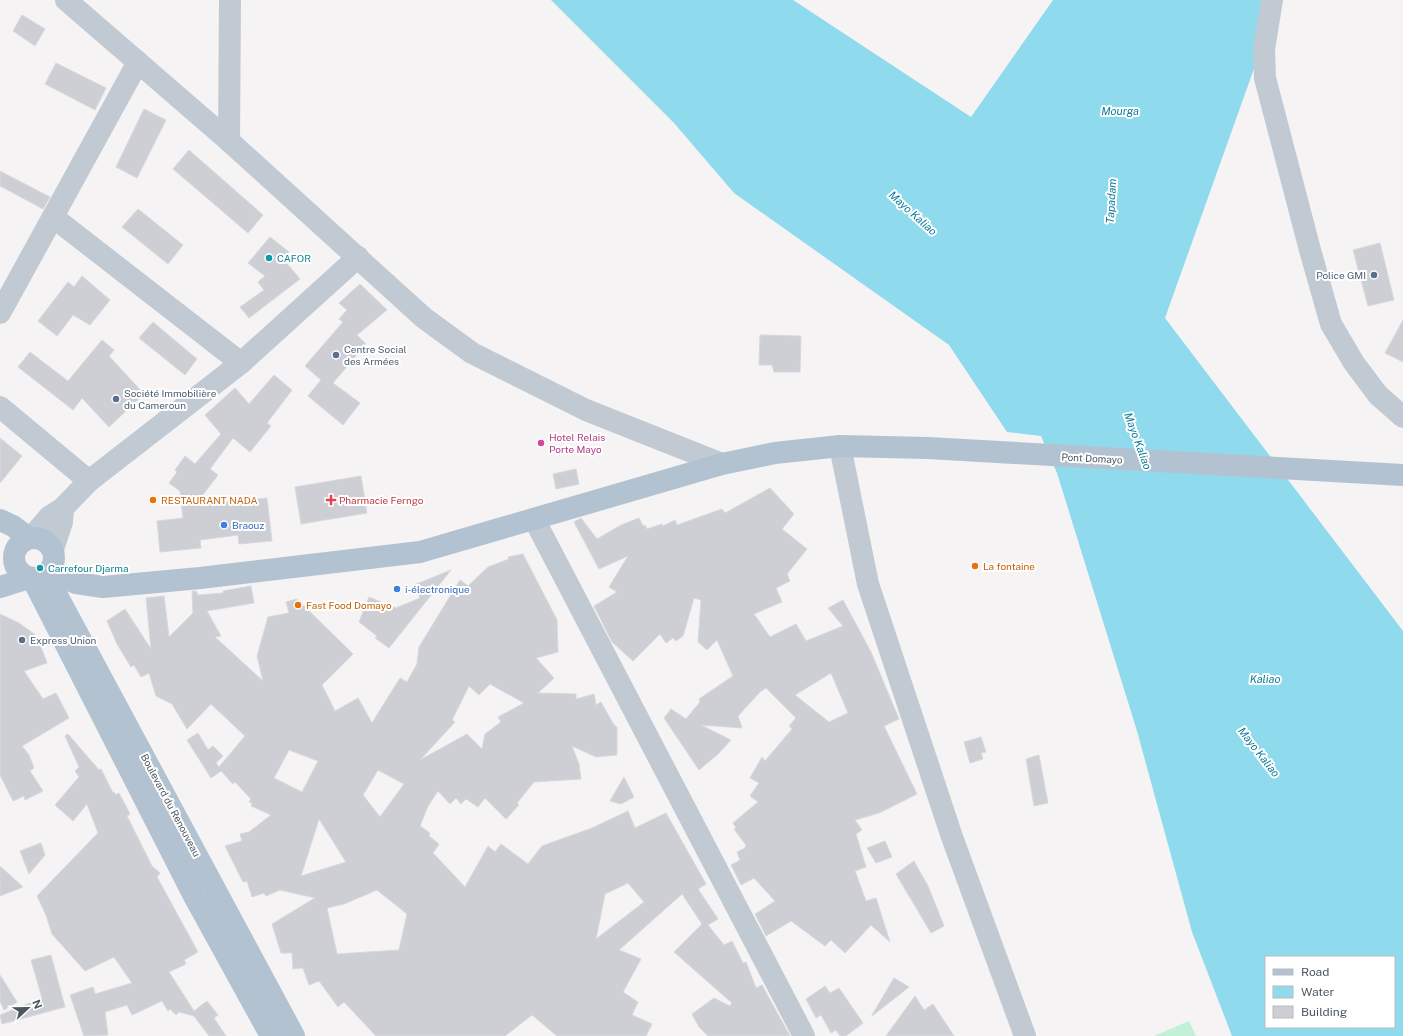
<svg xmlns="http://www.w3.org/2000/svg" width="1403" height="1036" viewBox="0 0 1403 1036" font-family="'Public Sans',sans-serif">
<style>
.green{fill:#c3f1d5}
.water{fill:#90daee;fill-rule:evenodd}
.building{fill:#cdcfd5;stroke:#d7d9de;fill-rule:evenodd}
.lines{fill:none;stroke-linecap:round;stroke-linejoin:round}
.minor{stroke:#c1cad2;stroke-width:22}
.major{stroke:#b3c2d1;stroke-width:22}
.culture-dot{fill:#0f9aa8;stroke:#fff;stroke-width:1.5}
.service-dot{fill:#5c6f8a;stroke:#fff;stroke-width:1.5}
.hotel-dot{fill:#d1479c;stroke:#fff;stroke-width:1.5}
.food-dot{fill:#e8710a;stroke:#fff;stroke-width:1.5}
.health-dot{fill:#e0444e;stroke:#fff;stroke-width:1.5}
.shop-dot{fill:#3f7fe0;stroke:#fff;stroke-width:1.5}
.labels{text-anchor:middle;stroke-width:4;stroke-linejoin:round;paint-order:stroke}
.culture-label{font-size:10px;fill:#0d838f;stroke:#fff;text-anchor:start}
.service-label{font-size:10px;fill:#4e5e75;stroke:#fff;text-anchor:start}
.hotel-label{font-size:10px;fill:#b23c85;stroke:#fff;text-anchor:start}
.street-label{font-size:10px;fill:#4a5661;stroke:#fff}
.food-label{font-size:10px;fill:#c56008;stroke:#fff;text-anchor:start}
.health-label{font-size:10px;fill:#be3a42;stroke:#fff;text-anchor:start}
.shop-label{font-size:10px;fill:#366cbe;stroke:#fff;text-anchor:start}
.water-label{font-size:11px;font-style:italic;fill:#0c7c9b;stroke:#fff}
</style>
<rect width="100%" height="100%" fill="#f5f3f3"/>
<polygon class="green" points="1189,1021 1196,1036 1154,1036"/>
<path class="water" d="M551,0H793L971,117L1053,0H1268L1256,63L1165,318L1403,631V1036H1232L1192,932L1137,731L1057,473L1041,436L1007,432L949,345L734,193L674,123ZM1266,957H1394V1027H1266Z"/>
<g class="building">
<polygon points="22,15 45,29 35,46 13,31"/>
<polygon points="56,63 106,88 95,110 45,84"/>
<polygon points="144,109 166,120 137,178 116,167"/>
<polygon points="189,150 263,215 248,233 173,169"/>
<polygon points="0,171 50,197 43,209 0,186"/>
<polygon points="138,209 183,245 168,264 122,227"/>
<polygon points="270,237 289,252 283,259 300,279 249,318 240,307 264,290 258,282 265,276 248,263"/>
<polygon points="1380,243 1394,300 1368,306 1353,250"/>
<polygon points="82,276 110,300 90,325 73,315 57,336 38,321 68,282 74,287"/>
<polygon points="360,284 387,310 357,335 366,344 333,383 360,403 343,425 308,396 321,380 305,366 343,322 339,319 347,310 339,303"/>
<polygon points="1403,320 1403,362 1385,353"/>
<polygon points="153,322 197,359 185,375 139,338"/>
<polygon points="760,335 801,336 800,372 774,372 772,365 759,365"/>
<polygon points="102,340 114,350 109,356 144,394 109,427 82,398 73,410 18,367 30,352 68,381"/>
<polygon points="274,375 292,390 267,423 271,426 250,452 233,438 210,469 218,475 195,505 267,498 272,541 239,544 238,535 200,540 201,548 160,552 157,521 183,518 180,491 169,483 177,472 175,470 185,456 195,464 221,434 205,415 235,388 249,404"/>
<polygon points="0,438 22,456 0,483"/>
<polygon points="576,469 579,484 556,489 553,474"/>
<polygon points="361,476 367,513 301,524 295,487"/>
<path d="M770,488L794,514L782,529L807,549L787,574L790,581L776,588L782,602L754,614L770,637L796,624L806,641L843,626L828,608L843,600L871,652L899,719L884,726L917,794L879,813L855,820L862,830L856,834L866,867L855,871L866,901L876,898L890,942L871,925L845,953L831,940L825,946L791,921L766,936L755,914L775,901L754,878L741,885L731,865L740,860L737,852L745,848L746,845L734,829L736,828L733,823L758,802L750,796L759,783L750,778L762,757L765,761L792,729L789,726L796,718L766,688L760,692L738,716L742,728L701,725L731,740L717,755L699,770L664,718L671,709L686,719L700,702L699,699L733,676L717,640L707,650L698,642L701,600L694,598L683,636L676,641L673,638L666,643L660,634L633,661L612,642L594,606L617,592L609,587L628,556L599,569L574,522L581,518L597,539L621,525L639,518L643,526L645,525L647,529L662,524L663,526L675,520L677,525L722,509L725,513ZM831,673L848,713L829,722L795,695Z"/>
<path d="M523,554L557,620L558,652L536,658L554,678L538,693L576,694V699L594,694L596,705L601,702L614,725L617,727V755L596,757L572,746L579,764L581,779L534,782L517,803L519,805L506,819L485,798L478,807L466,799L461,804L456,798L450,804L438,791L428,806L420,826L430,833L429,836L439,844L433,853L465,887L488,846L495,852L501,844L528,864L542,846L592,828L628,811L635,828L666,813L706,884L698,889L718,919L708,925L724,945L732,941L743,963L746,962L756,988L762,985L790,1036H708L699,1027L692,1014L714,998L730,1006L732,1003L674,952L702,924L682,894L619,950L641,959L623,992L638,1002L632,1015L652,1024L646,1036H557L532,1015L505,1036H376L344,1002L338,1007L319,981L309,985L303,968L293,969L292,953H281L272,924L315,898L280,890L266,896L264,893L252,897L247,881L243,882L225,846L242,841L240,834L249,832L271,815L251,806L252,803L249,802L251,799L235,782L233,784L221,771L211,778L187,740L198,733L208,750L213,746L223,756L216,763L219,767L245,736L211,704L187,729L172,704L156,696L149,673L141,677L134,665L131,667L117,644L107,621L125,609L151,649L146,598L164,596L169,637L193,613L192,591H196L198,595L223,593V591L251,586L254,603L207,611L221,636L215,637L263,681L257,656L268,617L289,613L286,602L297,599L353,654L322,685L335,711L358,698L372,723L400,678L407,682L417,664L419,647L460,580L468,586L488,567L509,559L508,557ZM490,684L524,703L498,717L501,722L485,734L482,749L467,734L420,760L455,722L452,720L469,686L479,695ZM289,750L318,761L302,792L274,778ZM378,770L404,784L380,817L363,795ZM319,819L346,862L301,876ZM628,883L644,902L596,939L605,894ZM377,890L407,914L399,950L337,954L327,908L344,904Z"/>
<polygon points="451,570 389,648 375,638 377,636 359,622 369,597 396,608 420,598 414,585"/>
<polygon points="0,614 19,623 37,636 47,663 24,671 43,699 56,693 69,718 22,746 29,755 34,768 30,771 43,791 25,800 24,796 13,801 0,775"/>
<polygon points="68,734 99,770 101,769 113,793 114,792 116,795 119,793 130,814 127,816 152,866 160,873 157,877 198,952 184,960 186,964 169,972 194,1011 207,1001 218,1015 214,1018 226,1036 209,1036 194,1016 179,1012 176,1015 170,1009 168,1011 162,1001 132,1015 127,1005 105,1012 108,1035 84,1036 70,995 93,987 95,994 132,983 114,957 85,971 52,934 46,915 37,896 98,833 87,804 73,821 55,805 79,777 75,771 79,767 65,736"/>
<polygon points="981,737 986,752 981,753 983,759 970,763 964,742"/>
<polygon points="1039,755 1048,803 1034,806 1026,759"/>
<polygon points="624,777 634,797 621,804 610,801"/>
<polygon points="885,841 892,857 876,863 867,848"/>
<polygon points="41,843 45,855 29,874 20,851"/>
<polygon points="914,861 928,886 944,926 931,933 896,874"/>
<polygon points="0,866 23,887 0,896"/>
<polygon points="51,955 65,1007 2,1024 0,1015 42,998 31,960"/>
<polygon points="0,975 17,1002 4,1010 0,1001"/>
<polygon points="894,978 909,987 872,1016 872,1015"/>
<polygon points="825,986 830,993 839,988 863,1023 846,1036 840,1036 836,1030 831,1033 821,1015 816,1018 806,999"/>
<polygon points="915,996 924,1010 933,1004 954,1036 886,1036"/>
</g>
<g class="lines">
<g class="minor">
<polyline points="66,0 229,141 424,318 472,353 586,410 722,464"/>
<polyline points="1272,0 1264,49 1265,78 1310,250 1331,324 1354,363 1378,395 1403,417"/>
<polyline points="229,141 230,0"/>
<polyline points="53,217 241,363"/>
<polyline points="0,313 138,62"/>
<polyline points="0,407 89,481"/>
<polyline points="840,446 868,584 952,837 1025,1036"/>
<polyline points="534,519 804,1036"/>
<polyline points="31,538 50,516 63,508 89,481 241,363 358,257"/>
<polyline points="53,549 62,522 63,508"/>
</g>
<g class="major">
<polyline points="0,520 13,526 29,538"/>
<circle cx="34" cy="558" r="20"/>
<polyline points="48,572 76,583 103,587 200,578 420,552 722,464 775,453 840,446 928,448 1403,475"/>
<polyline points="46,575 294,1036"/>
<polyline points="32,578 194,896 271,1036"/>
<polyline points="0,587 29,578"/>
</g>
</g>
<g class="culture-dot">
<circle cx="269" cy="258" r="4"/>
<circle cx="40" cy="568" r="4"/>
</g>
<g class="service-dot">
<circle cx="1374" cy="275" r="4"/>
<circle cx="336" cy="355" r="4"/>
<circle cx="116" cy="399" r="4"/>
<circle cx="22" cy="640" r="4"/>
</g>
<circle class="hotel-dot" cx="541" cy="443" r="4"/>
<g class="food-dot">
<circle cx="153" cy="500" r="4"/>
<circle cx="975" cy="566" r="4"/>
<circle cx="298" cy="605" r="4"/>
</g>
<path class="health-dot" d="M329 494h4v4h4v4h-4v4h-4v-4h-4v-4h4z"/>
<g class="shop-dot">
<circle cx="224" cy="525" r="4"/>
<circle cx="397" cy="589" r="4"/>
</g>
<g class="labels">
<g class="culture-label">
<text x="277" y="262">CAFOR</text>
<text x="48" y="572">Carrefour Djarma</text>
</g>
<g class="service-label">
<text x="1366" y="279" text-anchor="end">Police GMI</text>
<text x="344" y="353">Centre Social<tspan x="344" dy="12">des Armées</tspan></text>
<text x="124" y="397">Société Immobilière<tspan x="124" dy="12">du Cameroun</tspan></text>
<text x="30" y="644">Express Union</text>
</g>
<g class="hotel-label">
<text x="549" y="441">Hotel Relais<tspan x="549" dy="12">Porte Mayo</tspan></text>
</g>
<g class="street-label">
<text transform="translate(1092 458) rotate(3)" y="4">Pont Domayo</text>
<text transform="translate(171 805) rotate(62)" y="4">Boulevard du Renouveau</text>
</g>
<g class="food-label">
<text x="161" y="504">RESTAURANT NADA</text>
<text x="983" y="570">La fontaine</text>
<text x="306" y="609">Fast Food Domayo</text>
</g>
<g class="health-label">
<text x="339" y="504">Pharmacie Ferngo</text>
</g>
<g class="shop-label">
<text x="232" y="529">Braouz</text>
<text x="405" y="593">i-électronique</text>
</g>
<g class="water-label">
<text x="1120" y="115">Mourga</text>
<text transform="translate(1111 201) rotate(-87)" y="4">Tapadam</text>
<text transform="translate(913 213) rotate(42)" y="4">Mayo Kaliao</text>
<text transform="translate(1138 441) rotate(70)" y="4">Mayo Kaliao</text>
<text x="1265" y="683">Kaliao</text>
<text transform="translate(1259 752) rotate(52)" y="4">Mayo Kaliao</text>
</g>
</g>
<rect x="1265" y="956" width="130" height="72" fill="#ffffff" stroke="#b7bbc0"/>
<rect x="1273" y="969" width="20" height="6" fill="#b3c2d1" stroke="#b7bbc0"/>
<text x="1301" y="976" font-size="12" fill="#4a5661">Road</text>
<rect x="1273" y="986" width="20" height="12" fill="#90daee" stroke="#b7bbc0"/>
<text x="1301" y="996" font-size="12" fill="#4a5661">Water</text>
<rect x="1273" y="1006" width="20" height="12" fill="#cdcfd5" stroke="#b7bbc0"/>
<text x="1301" y="1016" font-size="12" fill="#4a5661">Building</text>
<g transform="translate(28 1008) rotate(68)" stroke="#ffffff" stroke-width="3" paint-order="stroke">
<path d="M0-3L7 15L0 10L-7 15Z" fill="#4a5661"/>
<text y="-6" font-size="11" font-weight="bold" text-anchor="middle" fill="#4a5661">N</text>
</g>
</svg>
